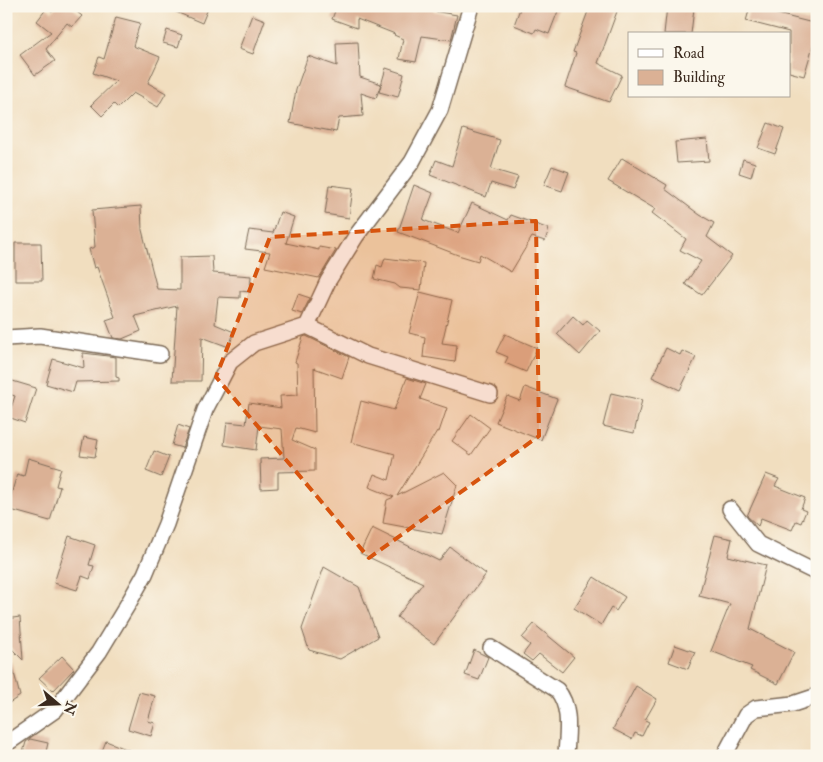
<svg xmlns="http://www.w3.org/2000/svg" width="823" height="762" viewBox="0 0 823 762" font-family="'IM FELL Double Pica',serif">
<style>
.building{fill:#dbb195}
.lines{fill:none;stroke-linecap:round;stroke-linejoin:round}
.street-casing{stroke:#7b6956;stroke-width:18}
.street{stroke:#fff;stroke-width:15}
.marked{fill:#d7540e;fill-opacity:0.2;stroke:#d7540e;stroke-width:4;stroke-dasharray:10 6;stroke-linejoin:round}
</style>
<rect width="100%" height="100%" fill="#fbf7ec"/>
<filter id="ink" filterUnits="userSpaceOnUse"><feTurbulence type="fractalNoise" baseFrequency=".02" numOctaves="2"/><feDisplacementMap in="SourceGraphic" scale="10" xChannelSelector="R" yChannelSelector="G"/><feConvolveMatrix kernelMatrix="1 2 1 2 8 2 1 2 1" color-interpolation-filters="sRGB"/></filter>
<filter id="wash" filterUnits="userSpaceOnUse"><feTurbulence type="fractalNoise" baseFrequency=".0096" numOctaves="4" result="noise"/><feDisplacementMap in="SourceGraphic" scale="20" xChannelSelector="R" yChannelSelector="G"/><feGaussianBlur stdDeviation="1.12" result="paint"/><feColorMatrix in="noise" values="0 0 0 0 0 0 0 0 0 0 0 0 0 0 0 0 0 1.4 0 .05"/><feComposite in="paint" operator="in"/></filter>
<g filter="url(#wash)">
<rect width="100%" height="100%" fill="#f1debf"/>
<g id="blocks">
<g class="building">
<polygon points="57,6 70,6 82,16 72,27 67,23 46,49 55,61 35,75 20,55 51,32 37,21 47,8 52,12"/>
<polygon points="162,6 209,6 202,23"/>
<polygon points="326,6 435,6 433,11 457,15 451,40 422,36 416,62 399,59 403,39 394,35 395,34 357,19 357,28 332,19 335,11"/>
<polygon points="521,6 560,6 549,34 536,29 534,33 514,25"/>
<polygon points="590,6 619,6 598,63 622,75 609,102 565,87 576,53 573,52"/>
<polygon points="667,6 694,8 691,34 664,34"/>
<polygon points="750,7 817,24 817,32 804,76 789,72 789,32 746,21"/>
<polygon points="252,15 265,20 253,54 239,49"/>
<polygon points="116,17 140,23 133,46 160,57 148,83 166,93 158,107 133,93 118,108 114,104 102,116 91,105 116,81 93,73 99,57 104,59"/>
<polygon points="167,30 182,35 178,47 163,43"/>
<polygon points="358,42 360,77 381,84 376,98 361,93 363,116 339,118 336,132 290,123 296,90 308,56 337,66 336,43"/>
<polygon points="386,68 404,74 398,97 379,92"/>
<polygon points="768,123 784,129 775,154 758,148"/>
<polygon points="463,129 500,140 491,169 518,177 513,190 491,183 486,197 430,175 436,160 452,166"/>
<polygon points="707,139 709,161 677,163 675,142"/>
<polygon points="622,158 667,185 665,189 700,215 714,223 707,237 732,256 702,295 685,284 701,261 680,250 686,239 652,213 655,209 608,181"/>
<polygon points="743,159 755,163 751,177 739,173"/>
<polygon points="552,166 569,172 562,191 544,185"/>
<polygon points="329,185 353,188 349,218 325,214"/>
<polygon points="414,185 433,193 423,220 458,233 472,203 508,220 511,215 549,229 545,241 532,237 511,272 480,254 478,261 458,255 398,232"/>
<polygon points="141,206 142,230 157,289 180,290 180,257 212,256 213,273 251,276 250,292 240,291 240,298 218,297 215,324 234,332 229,347 202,337 201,381 172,381 177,306 135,316 141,331 122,339 113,338 106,320 115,317 97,267 94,268 89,249 95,247 92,210"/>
<polygon points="280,212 294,217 286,243 319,250 319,247 336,250 319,278 265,267 270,252 245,249 249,230 273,233"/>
<polygon points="15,243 41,243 42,281 15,281"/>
<polygon points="385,258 424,263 421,290 400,288 395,284 374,279 377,265 382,267"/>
<polygon points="420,292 452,300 442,343 457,345 455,362 423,357 425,337 409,333"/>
<polygon points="298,294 310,298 302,314 292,311"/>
<polygon points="573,316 583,325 587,320 600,331 580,355 557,334"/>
<polygon points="505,334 537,348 526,372 505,363 508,357 496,352"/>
<polygon points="306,336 349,357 342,378 314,368 315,433 296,428 292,440 315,450 315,471 278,472 278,488 261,489 260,459 284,458 282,429 259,426 256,450 224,445 227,422 246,424 249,403 281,408 280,396 298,395 297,363 295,362 303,337"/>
<polygon points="666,348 680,355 682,351 696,357 680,390 652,377"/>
<polygon points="83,353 116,357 116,377 119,378 119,381 76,382 73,392 46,384 53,359 84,368"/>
<polygon points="407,378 426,384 420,399 447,408 439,432 437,431 397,496 444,472 457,485 442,534 383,523 387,500 394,497 369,487 374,474 389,480 395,454 351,442 361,401 394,410"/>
<polygon points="6,379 36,388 25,423 8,417 15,396 6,393"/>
<polygon points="525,387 557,399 541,440 496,422 507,396 520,401"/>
<polygon points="611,393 642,400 634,433 603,426"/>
<polygon points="471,414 490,428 471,455 452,441"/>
<polygon points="178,425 189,429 182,448 172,445"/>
<polygon points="84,437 98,440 95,457 80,455"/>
<polygon points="154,451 169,457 161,477 146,471"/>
<polygon points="28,458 61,468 56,486 60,487 50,521 7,509 17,474 24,476"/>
<polygon points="766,474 779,479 775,486 805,498 801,509 806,511 801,523 796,521 792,530 761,518 758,526 747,516"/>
<polygon points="372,528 439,561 450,547 486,574 434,644 397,617 423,583 360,553"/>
<polygon points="715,535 732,539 728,556 766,565 750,629 794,652 778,684 750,670 752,667 711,651 730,604 699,596"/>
<polygon points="69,536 95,545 89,565 94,566 90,579 82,576 77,590 54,583"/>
<polygon points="324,567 359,587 378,637 340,659 309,650 302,629"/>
<polygon points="594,577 625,597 616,611 611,608 601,625 574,608"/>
<polygon points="20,617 23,660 6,643 6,619"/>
<polygon points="534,624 574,657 562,672 539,654 532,661 523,654 530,645 522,638"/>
<polygon points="675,645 695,652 688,669 669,662"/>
<polygon points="474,650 488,657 479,680 465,675"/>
<polygon points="62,656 74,669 53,691 39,678"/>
<polygon points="6,661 11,661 20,696 6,705"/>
<polygon points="636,686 657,699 645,720 649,722 642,736 635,733 632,739 613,729"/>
<polygon points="139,692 155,696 148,721 155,723 151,736 128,729"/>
<polygon points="30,739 48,743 45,756 22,756 26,742"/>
<polygon points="106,741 141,755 141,756 100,756"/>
</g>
</g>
</g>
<g filter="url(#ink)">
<use href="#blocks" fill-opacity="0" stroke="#7b6956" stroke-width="1"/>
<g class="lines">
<defs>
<g id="street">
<polyline points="307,326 368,356 490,394"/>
<polyline points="6,338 40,336 160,354"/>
<polyline points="730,509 758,544 817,573"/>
<path d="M491,648L557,690C572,708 567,733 566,756"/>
<polyline points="6,744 55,710 99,652 128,604 145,574 166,524 205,410 230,362 254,343 307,326 328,281 356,236 412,162 440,110 471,6"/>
<polyline points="724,756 746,715 756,708 793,704 817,696"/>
</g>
</defs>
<use href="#street" class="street-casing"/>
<use href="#street" class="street"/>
</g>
</g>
<path class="marked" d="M536,221L539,436L369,558L216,377L270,237Z"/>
<rect width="823" height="762" fill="none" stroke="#fbf7ec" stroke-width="25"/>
<rect x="628" y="32" width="162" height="65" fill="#fbf7ec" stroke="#aea59a"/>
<rect x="638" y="49" width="25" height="8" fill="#ffffff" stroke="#aea59a"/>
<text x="673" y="58" font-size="15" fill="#3b2a1e">Road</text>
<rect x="638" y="70" width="25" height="15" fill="#dbb195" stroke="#aea59a"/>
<text x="673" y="82" font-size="15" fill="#3b2a1e">Building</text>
<g transform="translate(58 704) rotate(109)" stroke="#fbf7ec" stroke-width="4" paint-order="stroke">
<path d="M0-4L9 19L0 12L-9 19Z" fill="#3b2a1e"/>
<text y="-8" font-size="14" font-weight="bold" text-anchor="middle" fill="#3b2a1e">N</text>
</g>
</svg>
